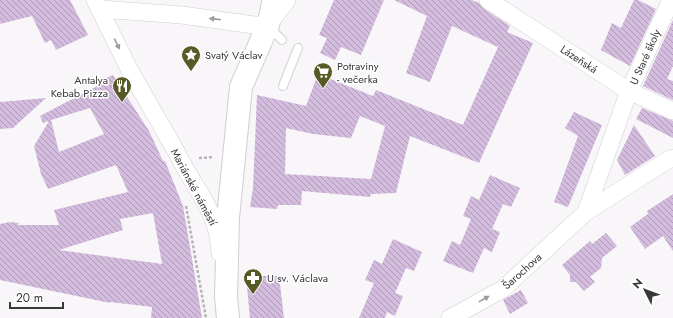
<svg xmlns="http://www.w3.org/2000/svg" width="673" height="318" viewBox="0 0 673 318" font-family="Jost,sans-serif">
<style>
.building{fill:url(#building-back-hatch);fill-rule:evenodd}
.lines{fill:none;stroke-linecap:round;stroke-linejoin:round}
.service-casing{stroke:#d0ced1;stroke-width:10}
.minor-casing{stroke:#d0ced1;stroke-width:18}
.secondary-casing{stroke:#d0ced1;stroke-width:24}
.path{stroke:#b5b3b5;stroke-width:2.5;stroke-dasharray:3 2;stroke-linecap:butt}
.service{stroke:#fff;stroke-width:8}
.minor{stroke:#fff;stroke-width:17}
.secondary{stroke:#fff;stroke-width:22}
.oneway{fill:#9c9c9c}
.labels{text-anchor:middle;stroke-width:3;stroke-linejoin:round;paint-order:stroke}
.poi-label{font-size:11px;fill:#393839;stroke:#fff;text-anchor:start}
.street-label{font-size:11px;fill:#393839;stroke:#fff}
</style>
<defs>
<pattern id="building-back-hatch" width="6" height="6" patternUnits="userSpaceOnUse"><rect width="6" height="6" fill="#d4bcde"/><path d="M-1 5l2 2M0 0l6 6M5-1l2 2" fill="none" stroke="#ad9ab5"/></pattern>
</defs>
<rect width="100%" height="100%" fill="#f8f6f9"/>
<g class="building">
<polygon points="0,0 70,0 88,35 56,50 51,40 45,43 32,16 0,24"/>
<polygon points="334,0 384,0 361,55 341,47 335,60 320,53 327,38 319,35"/>
<path d="M394,0H472L479,3L483,8L510,26L507,32L533,43L479,163L410,136L396,193L371,194L370,197L302,191L301,205H278L277,209L250,207L253,188L257,95L306,106L318,74L373,96L376,90L463,125L498,47L452,26L430,82L406,73L427,16ZM360,116L385,126L371,179L285,174L286,128L313,134L351,138Z"/>
<polygon points="634,0 638,0 656,9 630,66 601,50 612,23 621,28"/>
<polygon points="673,20 673,66 667,79 673,81 673,100 643,86"/>
<path d="M113,75L149,131L163,161H165L183,206L202,318H151L152,307L110,302V303L0,280V224L10,222L19,223L18,225H59L54,210L128,192L116,165L48,189L41,174L34,146L49,121L43,123L40,116L101,84L99,81ZM90,108L104,134L59,152L51,120ZM153,213L162,264L59,250L123,230L120,219Z"/>
<polygon points="46,98 13,128 0,129 0,102"/>
<polygon points="642,108 673,121 673,138 636,119"/>
<polygon points="574,112 602,125 568,207 554,202 578,136 565,128"/>
<polygon points="634,125 655,156 625,175 617,160"/>
<polygon points="490,175 520,188 511,207 503,204 492,229 500,232 492,252 484,248 473,273 443,261 452,241 460,245 471,219 463,216 471,196 479,200"/>
<polygon points="673,194 673,251 663,236 645,249 630,227 648,214 647,211"/>
<polygon points="606,233 617,246 602,258 601,268 590,277 595,282 584,291 576,282 570,282 570,275 562,265 590,241 592,244"/>
<polygon points="393,239 422,252 414,271 406,268 395,293 403,296 395,316 387,312 385,318 359,318 374,283 365,280 374,260 382,264"/>
<polygon points="246,276 279,276 284,318 250,318"/>
<polygon points="521,290 528,303 510,314 503,300"/>
</g>
<g class="lines">
<defs>
<g id="service">
<polyline points="269,27 282,40"/>
<polyline points="283,86 298,48"/>
</g>
<g id="minor">
<path d="M95,0L130,71L177,153C188,177 209,202 216,228C219,236 219,245 220,253"/>
<polyline points="488,0 629,91 673,111"/>
<polyline points="100,9 182,15 254,25 268,25 287,0"/>
<polyline points="586,212 629,91 671,0"/>
<polyline points="450,318 503,289 586,212 668,160 673,158"/>
</g>
<polyline id="secondary" points="228,318 226,297 228,218 241,87 268,25 274,0"/>
</defs>
<use href="#service" class="service-casing"/>
<use href="#minor" class="minor-casing"/>
<use href="#secondary" class="secondary-casing"/>
<g class="path">
<polyline points="199,158 214,157"/>
<polyline points="186,206 206,318"/>
</g>
<use href="#service" class="service"/>
<use href="#minor" class="minor"/>
<use href="#secondary" class="secondary"/>
</g>
<defs><path id="oneway-solid" d="M-6-.8H1V-3.2L6.5 0L1 3.2V.8H-6Z"/></defs>
<g class="oneway">
<use href="#oneway-solid" transform="translate(215 19) rotate(-173)"/>
<use href="#oneway-solid" transform="translate(117 44) rotate(64)"/>
<use href="#oneway-solid" transform="translate(484 299) rotate(-29)"/>
</g>
<defs>
<symbol id="sight-pin" viewBox="-11 -11 22 30"><path d="M0 17L-7.5 6A9.5 9.5 0 1 1 7.5 6Z" fill="#575a27" stroke="#fff"/><path d="M0-6L1.8-2.2L6-1.7L2.9 1.2L3.7 5.4L0 3.3L-3.7 5.4L-2.9 1.2L-6-1.7L-1.8-2.2Z" fill="#fff"/></symbol>
<symbol id="supermarket-pin" viewBox="-11 -11 22 30"><path d="M0 17L-7.5 6A9.5 9.5 0 1 1 7.5 6Z" fill="#575a27" stroke="#fff"/><path d="M-6-5.5h2.5l.6 2H6L4.5 2H-2.5L-4.4-4H-6ZM-1.5 3.2a1.3 1.3 0 1 0 .1 0ZM3 3.2a1.3 1.3 0 1 0 .1 0Z" fill="#fff"/></symbol>
<symbol id="restaurant-pin" viewBox="-11 -11 22 30"><path d="M0 17L-7.5 6A9.5 9.5 0 1 1 7.5 6Z" fill="#575a27" stroke="#fff"/><path d="M-5-6h1v4h1v-4h1v4h1v-4h1v5L-1.5 .5V6h-2V.5L-5-1ZM5-6V6H3V1.5H1.5Q1.5-4 5-6Z" fill="#fff"/></symbol>
<symbol id="pharmacy-pin" viewBox="-11 -11 22 30"><path d="M0 17L-7.5 6A9.5 9.5 0 1 1 7.5 6Z" fill="#575a27" stroke="#fff"/><path d="M-2-6h4v4h4v4h-4v4h-4v-4h-4v-4h4Z" fill="#fff"/></symbol>
</defs>
<g fill-rule="evenodd">
<use href="#sight-pin" x="180" y="44" width="22" height="30"/>
<use href="#supermarket-pin" x="312" y="61" width="22" height="30"/>
<use href="#restaurant-pin" x="111" y="75" width="22" height="30"/>
<use href="#pharmacy-pin" x="242" y="267" width="22" height="30"/>
</g>
<g class="labels">
<g class="poi-label">
<text x="205" y="59">Svatý Václav</text>
<text x="337" y="70">Potraviny<tspan x="337" dy="13">- večerka</tspan></text>
<text x="108" y="84" text-anchor="end">Antalya<tspan x="108" dy="13">Kebab Pizza</tspan></text>
<text x="267" y="282">U sv. Václava</text>
</g>
<g class="street-label">
<text transform="translate(645 57) rotate(-66)" y="4">U Staré školy</text>
<text transform="translate(579 59) rotate(33)" y="4">Lázeňská</text>
<text transform="translate(194 187) rotate(62)" y="4">Mariánské náměstí</text>
<text transform="translate(522 271) rotate(-42)" y="4">Šarochova</text>
</g>
</g>
<g transform="translate(645 290) rotate(312)" stroke="#ffffff" stroke-width="3" paint-order="stroke">
<path d="M0-3L7 15L0 10L-7 15Z" fill="#393839"/>
<text y="-6" font-size="11" font-weight="bold" text-anchor="middle" fill="#393839">N</text>
</g>
<path d="M10 302v6h53v-6" fill="none" stroke="#393839" stroke-width="2"/>
<text x="16" y="302" font-size="12" fill="#393839" stroke="#ffffff" stroke-width="3" paint-order="stroke">20 m</text>
</svg>
